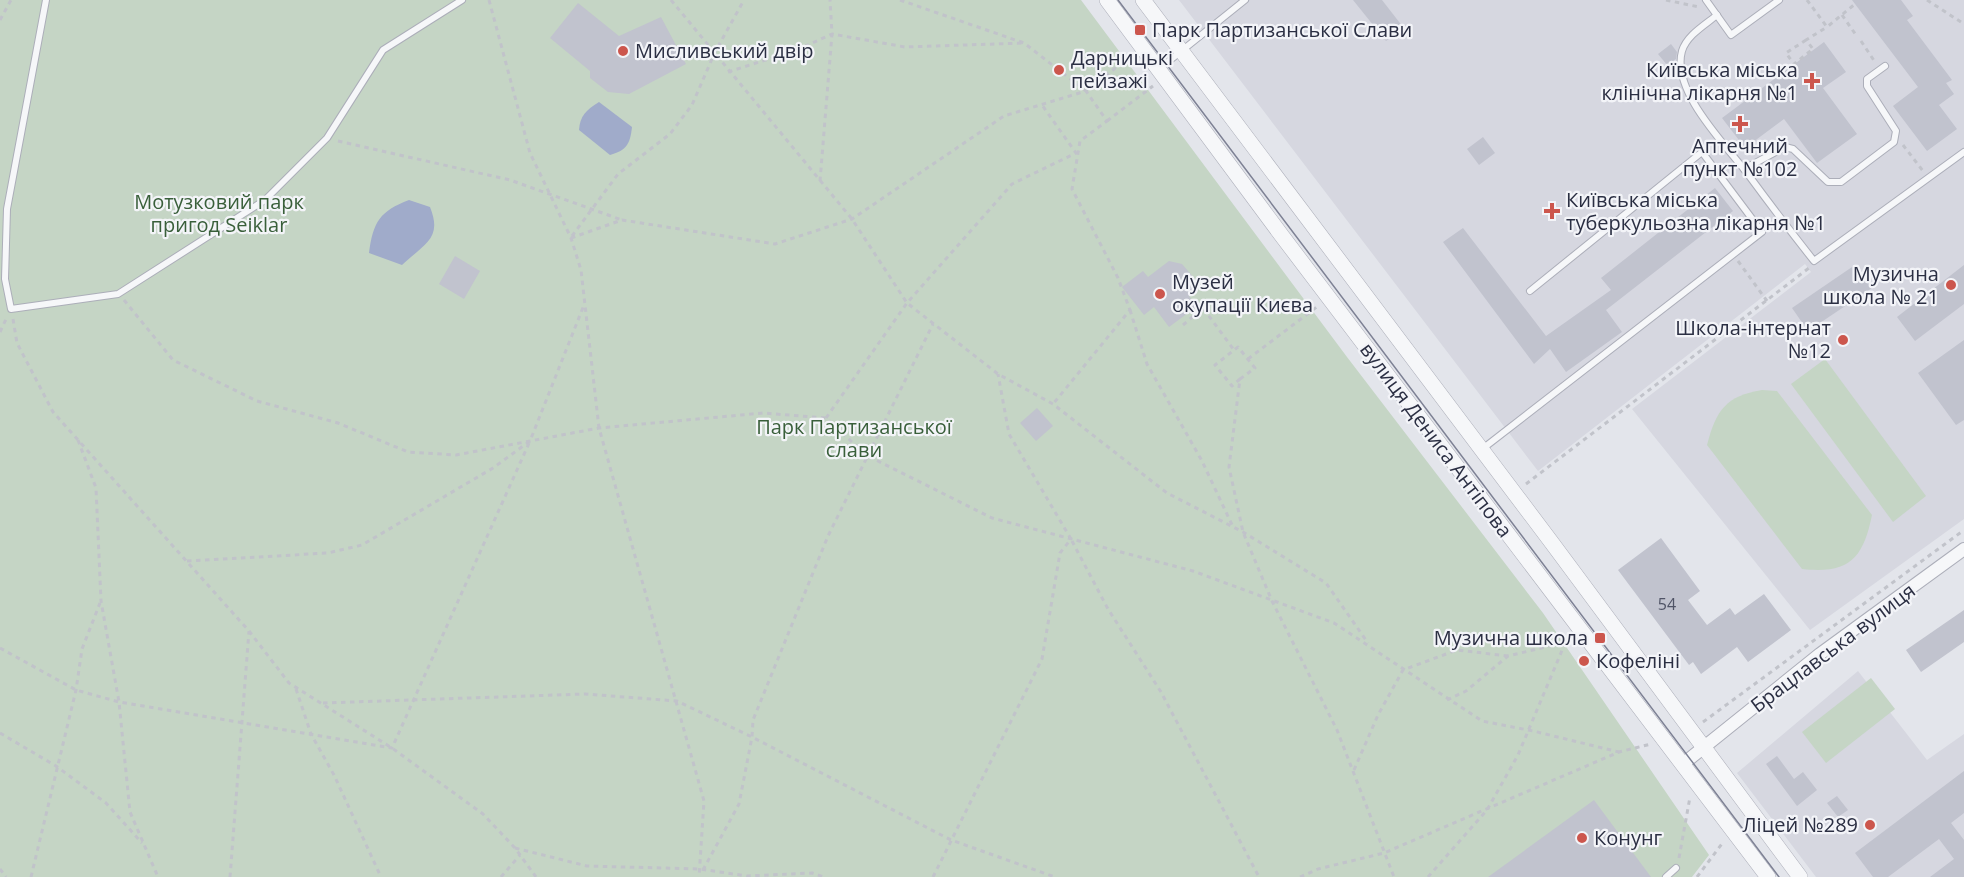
<svg xmlns="http://www.w3.org/2000/svg" width="1964" height="877" viewBox="0 0 1964 877" font-family="'Open Sans',sans-serif">
<style>
.built{fill:#d6d7e0}
.green{fill:#c5d5c5}
.water{fill:#a0abca}
.building{fill:#c1c3ce}
.lines{fill:none;stroke-linecap:round;stroke-linejoin:round}
.service-casing{stroke:#acaeb9;stroke-width:8}
.minor-casing{stroke:#acaeb9;stroke-width:14}
.tertiary-casing{stroke:#acaeb9;stroke-width:16}
.path{stroke:#c1c3ca;stroke-width:3;stroke-dasharray:4.5 4.5;stroke-linecap:butt}
.service{stroke:#f6f7f9;stroke-width:6}
.minor{stroke:#f6f7f9;stroke-width:12}
.tertiary{stroke:#f6f7f9;stroke-width:15}
.tram{stroke:#7d8194;stroke-width:1.5}
.poi-dot{fill:#cc564d;stroke:#f3f4f8;stroke-width:2}
.labels{text-anchor:middle;stroke-width:4.5;stroke-linejoin:round;paint-order:stroke}
.number-label{font-size:16px;fill:#505466}
.poi-label{font-size:20px;fill:#2b2f43;stroke:#f3f4f8;text-anchor:start}
.park-label{font-size:20px;fill:#395f3a;stroke:#f3f4f8}
.street-label{font-size:20px;fill:#2b2f43;stroke:#f3f4f8}
</style>
<rect width="100%" height="100%" fill="#e3e5eb"/>
<g class="built">
<polygon points="1179,0 1964,0 1964,519 1810,630 1632,409 1811,272 1805,264 1538,471"/>
<polygon points="1858,671 1927,760 1964,734 1964,877 1816,877 1737,773"/>
</g>
<g class="green">
<polygon points="0,0 1081,0 1347,357 1543,613 1709,855 1692,877 0,877"/>
<polygon points="1825,359 1926,496 1893,522 1791,384"/>
<path d="M1762,390L1777,391L1872,515C1863,559 1849,574 1802,569L1707,445C1716,410 1726,396 1762,390Z"/>
<polygon points="1871,678 1895,709 1826,763 1802,732"/>
</g>
<g class="water">
<path d="M599,102L632,127C630,144 627,150 610,155L579,130C580,116 586,110 599,102Z"/>
<path d="M409,200L430,207C443,239 424,244 402,265L369,253C373,222 380,211 409,200Z"/>
</g>
<g class="building">
<polygon points="1353,0 1382,0 1403,27 1386,41"/>
<polygon points="1852,0 1901,0 1913,16 1907,20 1952,80 1946,83 1954,94 1939,105 1957,129 1927,151 1893,106 1918,87"/>
<polygon points="578,3 619,36 661,17 686,64 629,94 608,92 590,78 590,71 550,38"/>
<polygon points="1824,42 1846,72 1823,88 1857,134 1817,163 1784,119 1745,148 1722,118"/>
<polygon points="1671,44 1677,52 1676,59 1667,65 1658,54"/>
<polygon points="1483,137 1495,153 1479,165 1467,149"/>
<polygon points="1715,188 1733,211 1606,310 1622,332 1566,372 1550,349 1534,364 1443,242 1463,228 1546,336 1611,290 1601,278"/>
<polygon points="455,256 480,271 464,299 439,284"/>
<polygon points="1169,261 1182,264 1195,279 1195,291 1189,296 1196,307 1169,327 1154,307 1144,315 1122,287 1143,271 1148,277"/>
<polygon points="1855,265 1872,288 1808,331 1792,308"/>
<polygon points="1964,265 1964,304 1915,341 1897,317"/>
<polygon points="1964,340 1964,420 1956,425 1918,373"/>
<polygon points="1037,408 1053,426 1036,441 1020,423"/>
<polygon points="1661,538 1700,591 1688,600 1707,625 1730,608 1735,615 1764,594 1791,630 1748,662 1737,647 1701,674 1693,662 1689,665 1618,570"/>
<polygon points="1964,610 1964,642 1921,672 1906,650"/>
<polygon points="1777,756 1794,779 1803,772 1817,790 1797,806 1766,764"/>
<polygon points="1964,771 1964,813 1951,823 1964,840 1964,877 1930,877 1954,859 1939,839 1888,877 1873,877 1855,853"/>
<polygon points="1837,796 1848,810 1838,817 1827,803"/>
<polygon points="1594,800 1651,877 1488,877"/>
</g>
<g class="lines">
<defs>
<g id="service">
<polyline points="46,0 7,209 5,279 11,309 118,294 265,200 327,138 383,50 462,0"/>
<polyline points="1706,0 1731,35 1779,0"/>
<path d="M1717,15C1705,25 1687,35 1682,51C1671,91 1725,144 1747,173C1769,203 1791,232 1814,261L1964,152"/>
<polyline points="1159,69 1245,0"/>
<polyline points="1744,169 1785,147 1793,149 1828,182 1841,182 1894,142 1896,131 1867,86 1867,79 1885,66"/>
<polyline points="1481,450 1762,232 1702,152 1530,291"/>
<polyline points="1666,877 1676,868"/>
</g>
<polyline id="minor" points="1683,764 1820,654 1964,549"/>
<g id="tertiary">
<polyline points="1107,0 1282,236 1768,877"/>
<polyline points="1143,0 1552,543 1800,877"/>
</g>
</defs>
<use href="#service" class="service-casing"/>
<use href="#minor" class="minor-casing"/>
<use href="#tertiary" class="tertiary-casing"/>
<g class="path">
<polyline points="489,0 530,153 571,238 581,270 599,428 704,801 699,877"/>
<polyline points="671,0 852,219 907,303 998,374 1053,404 1167,493 1243,532 1326,583 1368,643"/>
<polyline points="900,0 1024,43 1086,91 1132,55"/>
<polyline points="1666,0 1699,7"/>
<polyline points="1807,0 1827,27 1855,4"/>
<polyline points="1927,0 1964,24"/>
<polyline points="1842,15 1856,35"/>
<polyline points="0,20 11,0"/>
<polyline points="1806,40 1786,53 1794,64 1813,49 1806,40 1827,27"/>
<polyline points="1861,41 1875,62"/>
<polyline points="728,72 797,50 832,34 905,47 1024,43"/>
<polyline points="1107,121 1153,86"/>
<polyline points="338,141 510,180 622,220"/>
<polyline points="1903,145 1923,171"/>
<polyline points="820,181 832,34 830,0"/>
<polyline points="572,236 618,174 670,134 692,105 715,52 744,0"/>
<polyline points="571,238 622,220 775,244 852,219 1004,116 1086,91 1107,121 1080,141 1072,189 1118,278 1130,310 1053,404"/>
<polyline points="1738,261 1767,301"/>
<polyline points="124,300 173,360 257,401 338,423 408,452 456,455 599,428 763,413 826,418 866,455 992,518 1193,571 1334,623 1482,721 1533,731 1619,752"/>
<polyline points="1130,310 1147,364 1202,461 1233,527"/>
<polyline points="13,319 17,343 53,412 249,631 289,683 392,748 483,814 515,848 536,877"/>
<polyline points="1183,325 1203,308 1234,350"/>
<polyline points="0,332 7,317"/>
<polyline points="1248,359 1318,306"/>
<polyline points="1240,379 1232,386 1215,365 1238,347 1255,368 1240,379 1229,467 1243,532 1272,601 1337,730 1394,877"/>
<polyline points="826,418 907,303 1012,184 1076,153 1042,105"/>
<polyline points="78,440 96,488 101,601 119,702 130,812 158,877"/>
<polyline points="1526,484 1809,268"/>
<polyline points="1072,541 1108,609 1161,692 1259,877"/>
<polyline points="187,561 328,553 362,545 493,468 530,441 584,305"/>
<polyline points="0,648 76,690 119,702 392,748 530,441"/>
<polyline points="296,689 311,734 334,775 381,877"/>
<polyline points="1447,700 1466,691 1508,656 1566,642"/>
<polyline points="323,703 585,694 677,701 752,737 951,840 1055,877"/>
<polyline points="1703,722 1964,530"/>
<polyline points="0,733 56,766 106,803 142,843"/>
<polyline points="1354,770 1378,715 1403,670 1457,650 1508,656"/>
<polyline points="515,848 587,866 700,869 747,876 812,873 824,877"/>
<polyline points="1679,858 1690,797"/>
<polyline points="0,869 6,877"/>
<polyline points="703,870 739,804 752,737 753,720 828,536 933,324"/>
<polyline points="31,877 76,690 82,649 100,603"/>
<polyline points="230,877 249,631"/>
<polyline points="501,877 520,855"/>
<polyline points="933,877 1042,659 1060,553 1071,539 1009,434 998,374"/>
<polyline points="1300,877 1318,869 1384,853 1619,752 1651,744"/>
<polyline points="1428,877 1487,810 1518,755 1566,641"/>
<polyline points="1697,877 1724,841"/>
</g>
<use href="#service" class="service"/>
<use href="#minor" class="minor"/>
<use href="#tertiary" class="tertiary"/>
<polyline class="tram" points="1118,0 1779,877"/>
</g>
<g class="poi-dot">
<rect x="1134" y="24" width="12" height="12" rx="3"/>
<circle cx="623" cy="51" r="6"/>
<circle cx="1059" cy="70" r="6"/>
<path d="M1809 72h6v6h6v6h-6v6h-6v-6h-6v-6h6z"/>
<path d="M1737 115h6v6h6v6h-6v6h-6v-6h-6v-6h6z"/>
<path d="M1549 202h6v6h6v6h-6v6h-6v-6h-6v-6h6z"/>
<circle cx="1951" cy="285" r="6"/>
<circle cx="1160" cy="294" r="6"/>
<circle cx="1843" cy="340" r="6"/>
<rect x="1594" y="632" width="12" height="12" rx="3"/>
<circle cx="1584" cy="661" r="6"/>
<circle cx="1870" cy="825" r="6"/>
<circle cx="1582" cy="838" r="6"/>
</g>
<g class="labels">
<g class="number-label">
<text x="1667" y="610">54</text>
</g>
<g class="poi-label">
<text x="1152" y="37">Парк Партизанської Слави</text>
<text x="635" y="58">Мисливський двір</text>
<text x="1071" y="65">Дарницькі<tspan x="1071" dy="23">пейзажі</tspan></text>
<text x="1798" y="77" text-anchor="end">Київська міська<tspan x="1798" dy="23">клінічна лікарня №1</tspan></text>
<text x="1740" y="153" text-anchor="middle">Аптечний<tspan x="1740" dy="23">пункт №102</tspan></text>
<text x="1566" y="207">Київська міська<tspan x="1566" dy="23">туберкульозна лікарня №1</tspan></text>
<text x="1939" y="281" text-anchor="end">Музична<tspan x="1939" dy="23">школа № 21</tspan></text>
<text x="1172" y="289">Музей<tspan x="1172" dy="23">окупації Києва</tspan></text>
<text x="1831" y="335" text-anchor="end">Школа-інтернат<tspan x="1831" dy="23">№12</tspan></text>
<text x="1588" y="645" text-anchor="end">Музична школа</text>
<text x="1596" y="668">Кофеліні</text>
<text x="1858" y="832" text-anchor="end">Ліцей №289</text>
<text x="1594" y="845">Конунг</text>
</g>
<g class="park-label">
<text x="219" y="209">Мотузковий парк<tspan x="219" dy="23">пригод Seiklar</tspan></text>
<text x="854" y="434">Парк Партизанської<tspan x="854" dy="23">слави</tspan></text>
</g>
<g class="street-label">
<text transform="translate(1436 440) rotate(53)" y="7">вулиця Дениса Антіпова</text>
<text transform="translate(1833 648) rotate(-37)" y="7">Брацлавська вулиця</text>
</g>
</g>
</svg>
